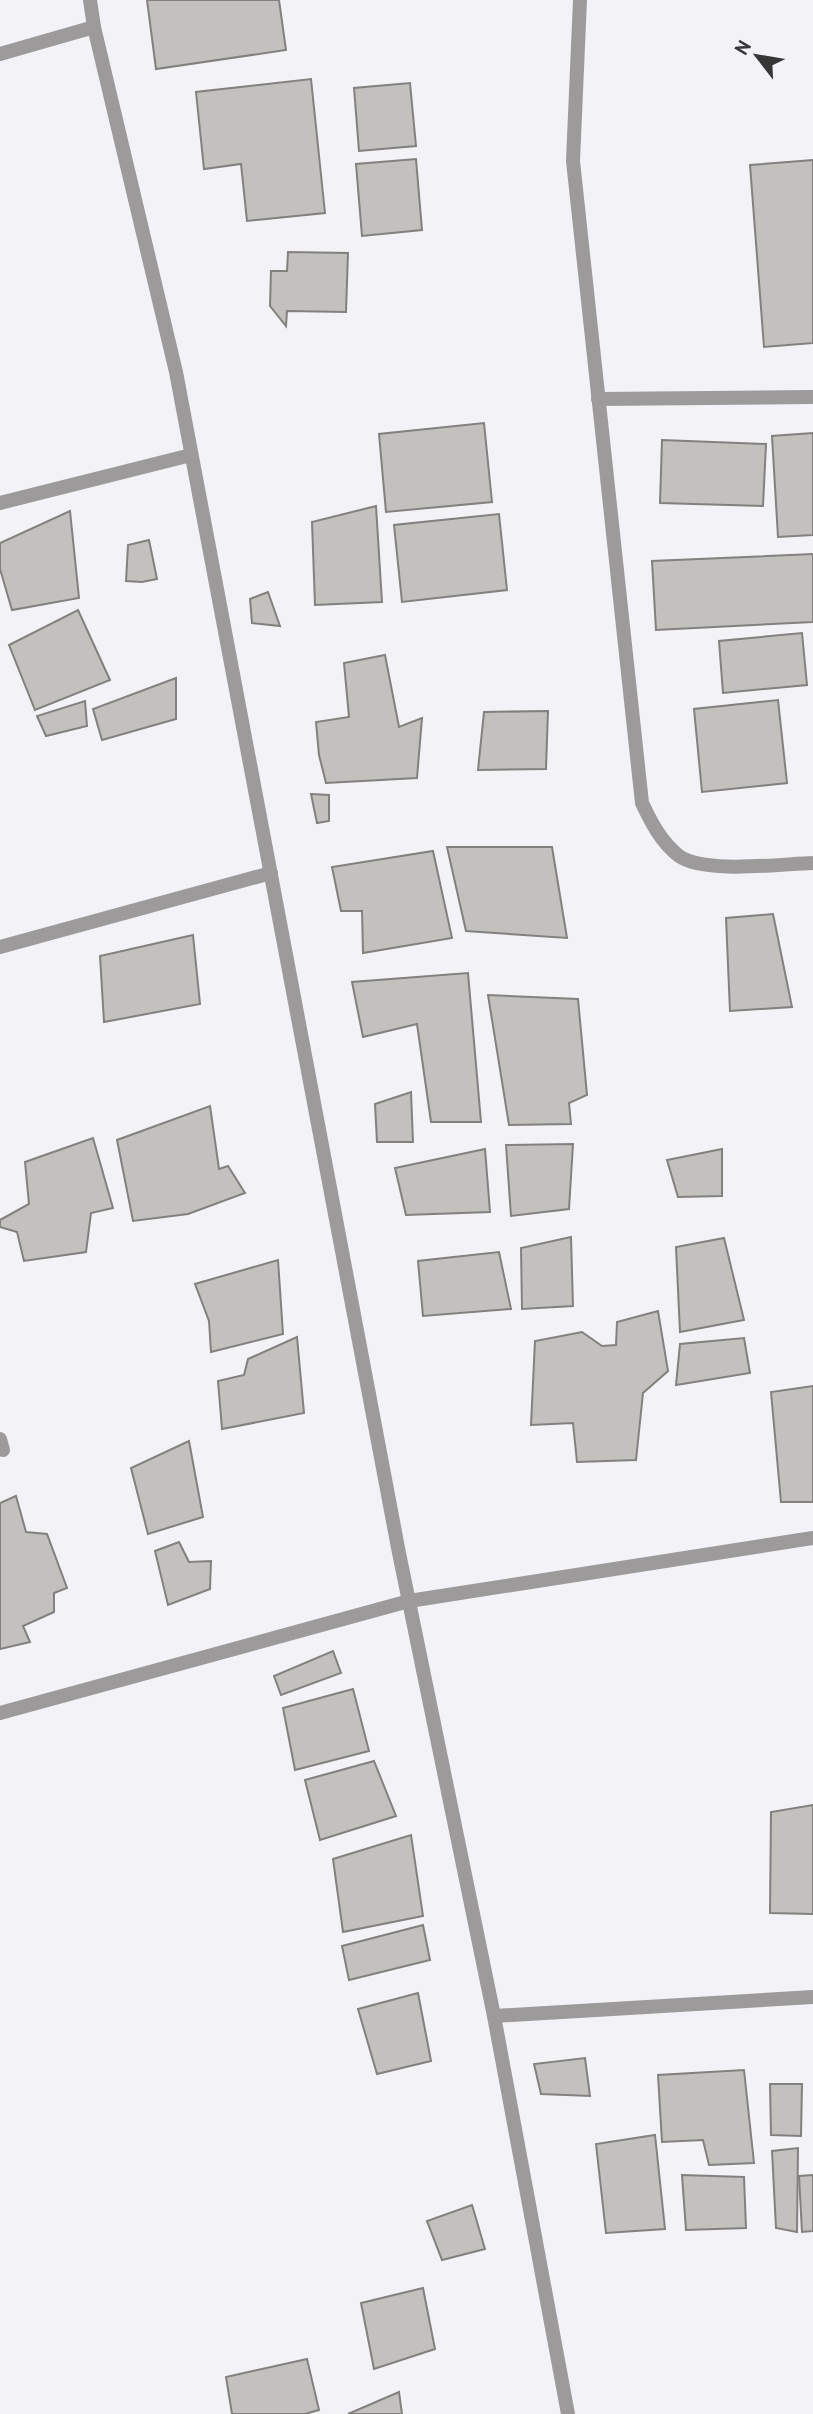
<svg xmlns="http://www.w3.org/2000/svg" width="813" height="2414" viewBox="0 0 813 2414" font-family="'PT Sans',sans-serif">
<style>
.building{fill:#c3c1be;stroke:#83817e;stroke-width:2}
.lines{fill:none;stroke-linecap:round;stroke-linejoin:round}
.minor{stroke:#9c9a9a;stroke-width:14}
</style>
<rect width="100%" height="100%" fill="#f3f2f6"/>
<g class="building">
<polygon points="147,0 279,0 286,50 156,69"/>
<polygon points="311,79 325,213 247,221 241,164 204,169 196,92"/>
<polygon points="410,83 416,146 359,151 354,88"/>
<polygon points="416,159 422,230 362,236 356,164"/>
<polygon points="813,160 813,343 764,347 750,165"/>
<polygon points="288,252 348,253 346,312 287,311 286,326 270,306 271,271 287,271"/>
<polygon points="484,423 492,502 386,512 379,434"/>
<polygon points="813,433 813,535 778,537 772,436"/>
<polygon points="662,440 766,444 763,506 660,503"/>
<polygon points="376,506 382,602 315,605 312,522"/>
<polygon points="70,511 79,598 12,610 0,569 0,543"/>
<polygon points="499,514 507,590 402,602 394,525"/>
<polygon points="149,540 157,579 142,582 126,581 128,545"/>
<polygon points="813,554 813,622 656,630 652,561"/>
<polygon points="268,592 280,626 252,623 250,599"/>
<polygon points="78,610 110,680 35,710 9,645"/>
<polygon points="802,633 807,685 723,693 719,641"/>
<polygon points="385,655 399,727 422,718 417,778 326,783 319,755 316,722 349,717 344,663"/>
<polygon points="176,678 176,719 102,740 93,709"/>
<polygon points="778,700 787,783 702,792 694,709"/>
<polygon points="85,701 87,726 46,736 37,716"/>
<polygon points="548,711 546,769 478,770 484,712"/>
<polygon points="311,794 329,795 329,821 317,823"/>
<polygon points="447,847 552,847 567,938 466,931"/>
<polygon points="433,851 452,938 363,953 362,911 341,911 332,867"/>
<polygon points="773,914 792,1007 730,1011 726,918"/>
<polygon points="193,935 200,1004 104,1022 100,956"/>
<polygon points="468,973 481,1122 431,1122 417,1024 363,1037 352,982"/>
<polygon points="488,995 578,999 587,1095 569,1103 571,1124 509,1125"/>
<polygon points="411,1092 413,1142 377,1142 375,1104"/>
<polygon points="210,1106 219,1169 228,1166 245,1193 188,1214 133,1221 117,1140"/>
<polygon points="93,1138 113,1208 91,1213 86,1252 24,1261 17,1232 0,1227 0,1220 29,1204 25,1162"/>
<polygon points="573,1144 569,1209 511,1216 506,1145"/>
<polygon points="485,1149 490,1212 406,1215 395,1168"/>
<polygon points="722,1149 722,1196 678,1197 667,1160"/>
<polygon points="571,1237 573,1306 522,1309 521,1248"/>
<polygon points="724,1238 744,1320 680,1332 676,1247"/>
<polygon points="499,1252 511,1309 423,1316 418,1261"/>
<polygon points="278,1260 283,1334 211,1352 209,1321 195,1284"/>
<polygon points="658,1311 668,1371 643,1393 636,1460 577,1462 573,1423 531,1425 535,1341 582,1332 602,1346 616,1345 617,1322"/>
<polygon points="297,1337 304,1413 222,1429 218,1381 244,1375 248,1359"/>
<polygon points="744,1338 750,1373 676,1385 680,1344"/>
<polygon points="813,1386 813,1502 781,1502 771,1392"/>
<polygon points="189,1441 203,1517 148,1534 131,1468"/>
<polygon points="16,1496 26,1532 47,1534 67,1588 54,1593 54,1612 23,1626 30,1642 0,1649 0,1503"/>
<polygon points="179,1542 189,1562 211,1561 210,1589 168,1605 155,1551"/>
<polygon points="333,1651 341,1673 281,1695 274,1676"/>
<polygon points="353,1689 369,1751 295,1770 283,1708"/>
<polygon points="374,1761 396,1816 320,1840 305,1780"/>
<polygon points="813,1805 813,1914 770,1913 771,1812"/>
<polygon points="411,1835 423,1916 343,1932 333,1859"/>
<polygon points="423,1925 430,1960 349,1980 342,1946"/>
<polygon points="418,1993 431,2061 377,2074 358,2009"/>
<polygon points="585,2058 590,2096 541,2094 534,2064"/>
<polygon points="744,2070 754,2163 709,2165 703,2140 662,2142 658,2075"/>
<polygon points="770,2084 802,2084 801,2136 771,2135"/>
<polygon points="655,2135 665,2229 606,2233 596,2144"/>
<polygon points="798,2148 797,2232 776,2228 772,2151"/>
<polygon points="682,2175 744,2177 746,2228 686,2230"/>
<polygon points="813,2175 813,2231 802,2232 799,2176"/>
<polygon points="472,2205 485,2249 442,2260 427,2221"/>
<polygon points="423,2288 435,2349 374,2369 361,2303"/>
<polygon points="307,2359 319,2410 305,2414 232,2414 226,2377"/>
<polygon points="399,2392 402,2414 348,2414"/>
</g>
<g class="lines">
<g class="minor">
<polyline points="90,0 94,27 176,372 399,1553 494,2016 568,2414"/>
<path d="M580,0L573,161L642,803C651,822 661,842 679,856C705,874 780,864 813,863"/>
<polyline points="0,54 94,27"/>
<polyline points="598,399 813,397"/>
<polyline points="0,503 191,455"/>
<polyline points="0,947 271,873"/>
<polyline points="0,1439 3,1450"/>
<polyline points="0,1713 409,1601 813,1538"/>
<polyline points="494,2016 813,1997"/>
</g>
</g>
<g transform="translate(757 56) rotate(301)" stroke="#f3f2f6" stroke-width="5" paint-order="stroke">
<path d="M0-5L12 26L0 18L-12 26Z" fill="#363637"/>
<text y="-10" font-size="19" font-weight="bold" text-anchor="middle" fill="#363637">N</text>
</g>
</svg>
